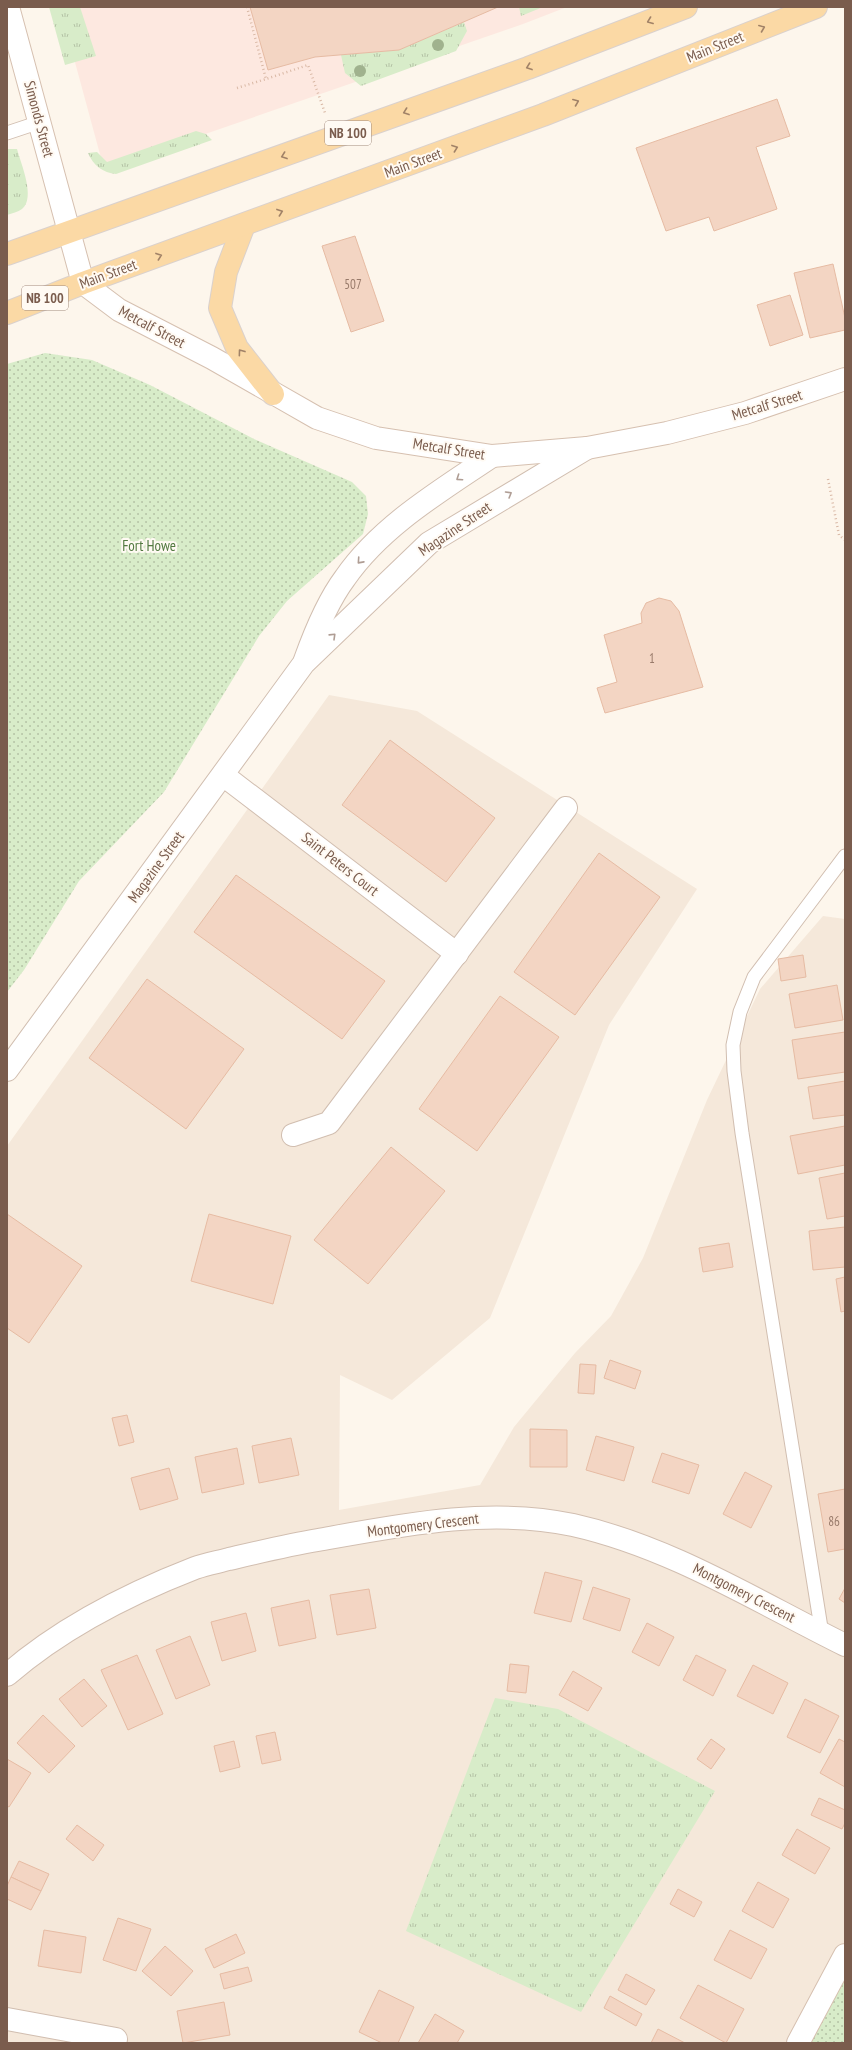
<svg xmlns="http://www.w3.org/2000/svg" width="852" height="2050" viewBox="0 0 852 2050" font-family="'PT Sans Narrow',sans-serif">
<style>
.residential{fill:#f5e8da}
.commercial{fill:#fde8e0}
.grass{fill:url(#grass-tufts)}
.park{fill:url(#park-dots)}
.building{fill:#f3d5c3;stroke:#e6bba3}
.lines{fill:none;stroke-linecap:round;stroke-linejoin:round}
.lane-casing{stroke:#d1beb0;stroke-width:15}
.street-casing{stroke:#d1beb0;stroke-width:24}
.secondary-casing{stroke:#d6c0b0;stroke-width:24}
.primary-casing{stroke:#dad1cd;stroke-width:24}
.path{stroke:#d9b8a5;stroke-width:2.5;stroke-dasharray:1 3;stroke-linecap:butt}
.lane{stroke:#fff;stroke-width:13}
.street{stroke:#fff;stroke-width:22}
.secondary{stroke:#fff;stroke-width:22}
.primary{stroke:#fbd9a5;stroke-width:22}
.tree{fill:#a0b28e}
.oneway{stroke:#a18267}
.oneway2{stroke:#af9d94}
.labels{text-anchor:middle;stroke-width:4;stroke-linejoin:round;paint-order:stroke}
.number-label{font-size:13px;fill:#987a6a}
.shield{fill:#fffaf3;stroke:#a28b7f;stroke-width:1}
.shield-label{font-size:14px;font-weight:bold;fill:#7a5c4d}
.street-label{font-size:15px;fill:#7a5c4d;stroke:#fffaf3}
.park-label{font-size:15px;fill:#537a41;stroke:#fffaf3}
</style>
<defs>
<pattern id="grass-tufts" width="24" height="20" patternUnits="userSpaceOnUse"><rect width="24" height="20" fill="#d8ecc9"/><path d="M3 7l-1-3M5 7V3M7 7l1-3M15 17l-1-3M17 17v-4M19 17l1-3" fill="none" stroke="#b4c2a5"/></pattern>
<pattern id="park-dots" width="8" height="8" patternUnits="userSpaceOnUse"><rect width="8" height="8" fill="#d8ecc9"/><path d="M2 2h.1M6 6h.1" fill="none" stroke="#b4c2a5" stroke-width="1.8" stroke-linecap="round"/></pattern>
</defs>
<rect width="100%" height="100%" fill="#fdf6ec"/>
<polygon class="residential" points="329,695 417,711 697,889 609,1025 490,1318 392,1400 340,1375 339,1510 480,1485 514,1427 575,1353 611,1316 643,1258 707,1100 760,989 823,916 845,919 845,2043 7,2043 7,1146"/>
<polygon class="commercial" points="60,7 567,7 523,24 104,169"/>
<g class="grass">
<polygon points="49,7 80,7 96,56 65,65"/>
<polygon points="519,7 543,7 521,16"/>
<polygon points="464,22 467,31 456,51 361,86 345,73 341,55 399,50"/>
<path d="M196,131L206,134L212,140L116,174C103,173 93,165 88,153L97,152L107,162Z"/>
<path d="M7,149H17C21,164 36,198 22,209C18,212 12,213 7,215Z"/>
<polygon points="495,1698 558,1709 715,1791 581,2012 406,1931"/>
</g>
<g class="park">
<polygon points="45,353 92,360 150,385 254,439 352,482 366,496 368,514 363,534 287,601 259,636 164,792 79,881 24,970 7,992 7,364"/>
<polygon points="845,1955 845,2043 798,2043"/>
</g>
<g class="building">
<polygon points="250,7 498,7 399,50 315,57 268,70"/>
<polygon points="777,99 790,136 756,147 777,209 714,231 709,217 666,231 636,148"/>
<polygon points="355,236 384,321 351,332 322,246"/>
<polygon points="833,264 845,318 845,330 810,338 794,273"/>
<polygon points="790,295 803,335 770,346 757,305"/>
<polygon points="659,598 671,601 679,611 703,687 605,713 597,688 617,682 604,635 642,623 641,613 646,603"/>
<polygon points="390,740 495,818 446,882 342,805"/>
<polygon points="599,853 660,897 575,1015 514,972"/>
<polygon points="236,875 385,981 342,1039 194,932"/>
<polygon points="803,955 806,977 781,981 778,959"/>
<polygon points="147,979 244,1049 186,1129 89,1058"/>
<polygon points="837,985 843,1020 795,1028 789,994"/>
<polygon points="500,996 559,1037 477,1151 419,1109"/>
<polygon points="845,1032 845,1072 798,1079 792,1040"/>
<polygon points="845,1081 845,1115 813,1119 808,1087"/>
<polygon points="845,1126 845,1165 798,1174 790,1136"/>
<polygon points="391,1147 445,1191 368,1284 314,1240"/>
<polygon points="845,1173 845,1216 827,1219 819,1178"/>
<polygon points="7,1214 82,1266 29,1343 7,1328"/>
<polygon points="209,1214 291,1236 273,1304 191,1281"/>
<polygon points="845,1227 845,1267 813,1270 809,1231"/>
<polygon points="729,1243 733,1267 703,1272 699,1248"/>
<polygon points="845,1277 845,1311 841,1312 836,1279"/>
<polygon points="610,1360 641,1371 635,1389 604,1378"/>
<polygon points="580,1364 596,1365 594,1394 578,1393"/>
<polygon points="127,1415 134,1442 119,1446 112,1418"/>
<polygon points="530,1429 567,1430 567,1467 530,1467"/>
<polygon points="596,1436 634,1447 624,1481 586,1470"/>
<polygon points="291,1438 299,1475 259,1483 252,1446"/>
<polygon points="237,1448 244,1484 202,1493 195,1457"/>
<polygon points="662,1453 699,1465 689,1494 652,1482"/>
<polygon points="169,1468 178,1499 140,1510 131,1478"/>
<polygon points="745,1472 772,1486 751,1528 723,1514"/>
<polygon points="845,1489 845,1549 828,1552 818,1494"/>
<polygon points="545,1572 582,1581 571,1622 534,1613"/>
<polygon points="593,1587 630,1599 620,1631 583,1619"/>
<polygon points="845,1588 845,1603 839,1599"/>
<polygon points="369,1589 376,1628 337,1635 330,1595"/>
<polygon points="309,1600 316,1638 279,1646 271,1608"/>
<polygon points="246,1613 256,1651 222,1661 211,1622"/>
<polygon points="647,1623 674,1637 659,1666 632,1652"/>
<polygon points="190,1636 210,1685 176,1699 156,1650"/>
<polygon points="137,1655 163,1714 128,1730 101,1670"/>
<polygon points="696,1655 726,1670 713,1696 683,1680"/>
<polygon points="510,1664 529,1666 526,1693 507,1691"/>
<polygon points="753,1665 788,1683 773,1714 737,1696"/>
<polygon points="573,1671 602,1688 588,1711 559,1695"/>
<polygon points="84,1679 107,1706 82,1727 59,1699"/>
<polygon points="805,1699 839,1716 820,1753 787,1737"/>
<polygon points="43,1715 75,1746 49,1773 17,1743"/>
<polygon points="275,1732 281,1760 262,1764 256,1736"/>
<polygon points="711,1739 725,1749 711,1769 697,1759"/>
<polygon points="839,1739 845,1742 845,1787 820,1773"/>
<polygon points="234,1741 240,1767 220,1772 214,1746"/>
<polygon points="7,1759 31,1773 9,1807 7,1806"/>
<polygon points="819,1798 845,1810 845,1823 842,1829 811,1815"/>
<polygon points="77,1825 104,1845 93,1861 66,1839"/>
<polygon points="797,1829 830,1848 815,1874 782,1855"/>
<polygon points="19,1861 49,1874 41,1891 11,1877"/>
<polygon points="11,1877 41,1891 31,1910 7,1899 7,1886"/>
<polygon points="758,1882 789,1899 773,1928 742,1911"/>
<polygon points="678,1889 702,1902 694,1917 670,1904"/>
<polygon points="118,1918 151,1929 136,1971 103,1960"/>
<polygon points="44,1930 86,1937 81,1973 38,1966"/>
<polygon points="730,1930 767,1949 751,1979 714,1960"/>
<polygon points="236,1934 245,1953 214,1968 205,1949"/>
<polygon points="165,1946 193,1971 171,1996 142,1971"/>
<polygon points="248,1967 252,1981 224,1989 220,1974"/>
<polygon points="626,1974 655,1990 646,2005 618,1990"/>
<polygon points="698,1985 744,2009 726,2043 680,2018"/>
<polygon points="379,1990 414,2007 398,2043 382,2043 359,2032"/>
<polygon points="610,1996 642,2014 636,2026 604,2008"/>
<polygon points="224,2002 230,2035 183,2043 177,2011"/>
<polygon points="435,2014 464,2031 457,2043 418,2043"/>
<polygon points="658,2029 685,2043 651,2043"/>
</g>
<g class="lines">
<defs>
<g id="lane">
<polyline points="7,133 40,122"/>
<polyline points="822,1634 742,1133 734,1071 733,1045 740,1012 754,977 845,856"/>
</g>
<g id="street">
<path d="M305,660C315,632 327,602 345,578C381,526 440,491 492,456"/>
<polyline points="223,775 457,954"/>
<polyline points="7,1070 304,663 429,543 587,448"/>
<polyline points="293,1135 329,1123 566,808"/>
<path d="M7,1675C61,1628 128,1594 195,1568C206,1564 218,1562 229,1559C259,1552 288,1545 318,1540C401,1525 489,1507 573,1525C671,1547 756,1601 845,1645"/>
<polyline points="7,2019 116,2039"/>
</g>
<g id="secondary">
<polyline points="8,7 83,283 119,310 212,358 317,418 376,438 492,456 587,448 667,433 745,413 845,379"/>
<polyline points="798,2043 845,1955"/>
</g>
<g id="primary">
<polyline points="244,225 226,272 220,308 237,348 273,394"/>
<polyline points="7,254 528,68 686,7"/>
<polyline points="7,313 83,283 543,115 816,7"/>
</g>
</defs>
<use href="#lane" class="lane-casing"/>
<use href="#street" class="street-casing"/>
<use href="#secondary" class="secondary-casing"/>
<use href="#primary" class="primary-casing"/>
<g class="path">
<polyline points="247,7 266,79 308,65 325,113"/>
<polyline points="237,88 266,79"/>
<polyline points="828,479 839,535 845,540"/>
</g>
<use href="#lane" class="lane"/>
<use href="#street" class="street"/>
<use href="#secondary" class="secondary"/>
<use href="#primary" class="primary"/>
</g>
<g class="tree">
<circle cx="438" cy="45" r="6"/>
<circle cx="360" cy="71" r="6"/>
</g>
<defs><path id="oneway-chevron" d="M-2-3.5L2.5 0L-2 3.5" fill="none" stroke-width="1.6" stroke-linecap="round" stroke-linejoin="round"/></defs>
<g class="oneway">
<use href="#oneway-chevron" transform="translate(650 21) rotate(159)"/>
<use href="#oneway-chevron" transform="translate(762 28) rotate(-22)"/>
<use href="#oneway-chevron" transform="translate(529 67) rotate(160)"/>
<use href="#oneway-chevron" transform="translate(576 102) rotate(-22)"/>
<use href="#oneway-chevron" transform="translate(406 112) rotate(160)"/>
<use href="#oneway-chevron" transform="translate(455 148) rotate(-20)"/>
<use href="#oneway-chevron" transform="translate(284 156) rotate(160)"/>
<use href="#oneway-chevron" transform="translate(280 212) rotate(-20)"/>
<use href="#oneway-chevron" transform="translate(159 256) rotate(-20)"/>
<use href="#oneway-chevron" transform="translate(241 352) rotate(-126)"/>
</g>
<g class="oneway2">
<use href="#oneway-chevron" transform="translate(459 478) rotate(146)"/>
<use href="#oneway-chevron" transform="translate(509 494) rotate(-31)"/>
<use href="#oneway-chevron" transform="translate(360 561) rotate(132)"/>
<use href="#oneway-chevron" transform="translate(333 636) rotate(-44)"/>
</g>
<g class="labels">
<g class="number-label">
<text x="353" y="289">507</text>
<text x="652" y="663">1</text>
<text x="834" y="1526">86</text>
</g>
<g class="shield">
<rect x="325" y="121" width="46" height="24" rx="3"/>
<rect x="22" y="286" width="46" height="24" rx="3"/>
</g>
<g class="shield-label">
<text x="348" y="138">NB 100</text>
<text x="45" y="303">NB 100</text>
</g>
<g class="street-label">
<text transform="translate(715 47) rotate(-22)" y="5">Main Street</text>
<text transform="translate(39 119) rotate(75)" y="5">Simonds Street</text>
<text transform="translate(413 163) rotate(-20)" y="5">Main Street</text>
<text transform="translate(108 274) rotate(-20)" y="5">Main Street</text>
<text transform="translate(152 327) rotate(28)" y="5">Metcalf Street</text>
<text transform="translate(767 405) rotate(-17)" y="5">Metcalf Street</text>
<text transform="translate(449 449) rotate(9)" y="5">Metcalf Street</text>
<text transform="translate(455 529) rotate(-34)" y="5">Magazine Street</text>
<text transform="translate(340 864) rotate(38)" y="5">Saint Peters Court</text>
<text transform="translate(156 867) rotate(-54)" y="5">Magazine Street</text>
<text transform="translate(423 1525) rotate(-7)" y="5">Montgomery Crescent</text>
<text transform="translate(744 1593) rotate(27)" y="5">Montgomery Crescent</text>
</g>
<g class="park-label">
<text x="149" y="551">Fort Howe</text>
</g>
</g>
<rect width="852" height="2050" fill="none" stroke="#7a5c4d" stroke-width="16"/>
</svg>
